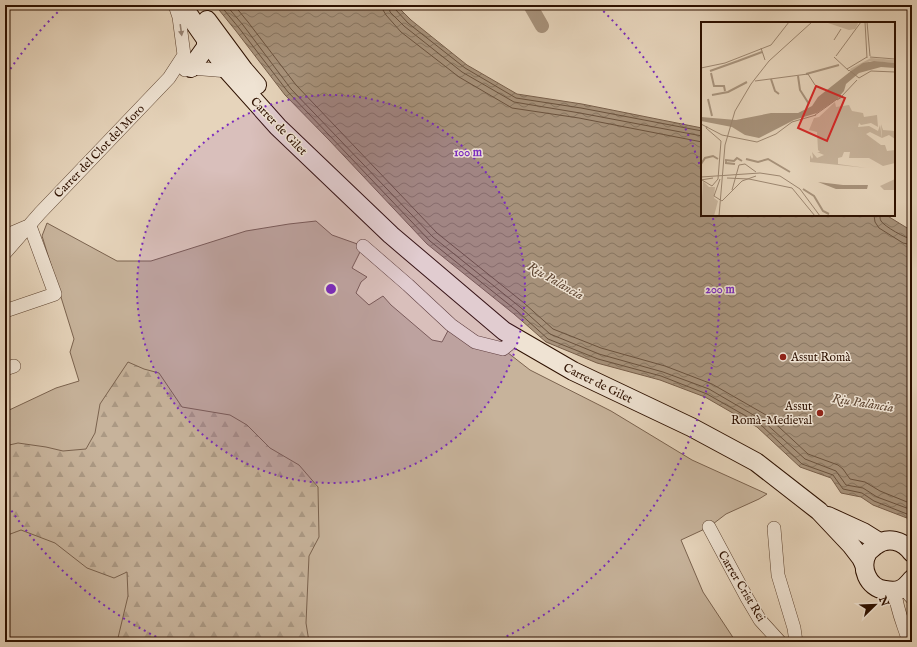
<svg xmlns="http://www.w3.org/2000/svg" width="917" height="647" viewBox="0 0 917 647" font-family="'IM FELL English',serif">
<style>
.grass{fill:#c7b39b;stroke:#7a624e}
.forest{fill:url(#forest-firs);stroke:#7a624e}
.water{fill:url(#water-waves);stroke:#775e4a}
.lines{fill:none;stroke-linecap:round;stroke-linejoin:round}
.shore{stroke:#6a523e;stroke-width:1}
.canal{stroke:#a7927b;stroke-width:14}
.minor-casing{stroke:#5c422f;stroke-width:14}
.secondary-casing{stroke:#2e1100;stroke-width:20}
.minor{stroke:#efe3d3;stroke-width:13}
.secondary{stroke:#efe3d3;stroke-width:18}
.oneway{fill:#988474}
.ring{fill:none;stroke:#7b2cbf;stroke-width:2;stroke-dasharray:2 4}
.poi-dot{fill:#8f2418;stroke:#efe3d3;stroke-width:1.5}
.labels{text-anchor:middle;stroke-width:3;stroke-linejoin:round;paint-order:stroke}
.street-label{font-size:12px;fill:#2e1100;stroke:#efe3d3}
.poi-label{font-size:12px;fill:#2e1100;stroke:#efe3d3;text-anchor:start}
.water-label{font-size:13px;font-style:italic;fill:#5e4531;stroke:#efe3d3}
.inset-river{fill:none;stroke:#a7927b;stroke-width:2}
.inset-road{fill:none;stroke:#9c8670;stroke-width:1}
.view{fill:#d62828;fill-opacity:0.15;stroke:#d62828;stroke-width:2}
.inset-edge{fill:none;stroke:#2e1100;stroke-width:2}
.centre{fill:#7b2cbf;stroke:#efe3d3;stroke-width:2}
.ring-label{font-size:12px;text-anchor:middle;font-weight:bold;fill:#7b2cbf;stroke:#efe3d3;stroke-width:3;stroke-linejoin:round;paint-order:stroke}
</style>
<defs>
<pattern id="forest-firs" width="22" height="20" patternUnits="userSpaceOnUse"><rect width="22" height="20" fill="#c7b39b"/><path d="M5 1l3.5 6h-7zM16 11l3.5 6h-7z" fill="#ab9984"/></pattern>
<pattern id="water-waves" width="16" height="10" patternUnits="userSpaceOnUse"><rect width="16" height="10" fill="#a7927b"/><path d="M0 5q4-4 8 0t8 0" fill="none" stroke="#887662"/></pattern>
</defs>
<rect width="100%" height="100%" fill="#e6d4bb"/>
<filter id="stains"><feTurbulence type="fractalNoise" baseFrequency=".005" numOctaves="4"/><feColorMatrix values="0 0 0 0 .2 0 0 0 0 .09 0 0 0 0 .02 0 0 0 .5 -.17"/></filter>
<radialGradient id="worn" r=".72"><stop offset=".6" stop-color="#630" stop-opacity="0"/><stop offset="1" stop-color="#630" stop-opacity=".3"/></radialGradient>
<polygon class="grass" points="316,221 332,235 363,246 352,268 367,277 361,282 356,293 369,305 383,296 391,305 432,340 442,342 451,325 503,349 530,370 611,411 692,460 767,494 759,499 726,514 709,527 681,540 703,592 736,642 5,642 5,412 56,388 79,381 70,352 74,339 42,236 47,223 117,261 151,261 246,231 289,224"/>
<polygon class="forest" points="128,362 144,369 159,373 182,407 230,415 247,425 270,448 299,465 318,487 319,537 309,556 306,623 309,642 117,642 128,596 127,572 114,578 87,568 55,543 21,530 5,536 5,446 18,443 46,447 63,451 86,449 95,433 100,404"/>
<polygon class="water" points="215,5 396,5 411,20 467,65 517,94 582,104 702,128 702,215 886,215 912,231 912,520 873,505 861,497 841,493 831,478 800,467 757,427 705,397 660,380 597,363 546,342 514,314 427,244 329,140 285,95 236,31"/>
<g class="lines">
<g class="shore">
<polyline points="220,5 239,28 288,92 430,241 517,311 548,339 598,359 661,376 707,394 760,424 802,464 833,475 843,489 862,493 874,501 912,516"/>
<polyline points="226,5 243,25 291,89 433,237 520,307 550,334 599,354 663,372 709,389 762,420 805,459 836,471 846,485 863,488 877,497 912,510"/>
<polyline points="234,5 248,22 296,85 437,233 524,303 553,329 601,348 665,366 712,384 766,415 808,454 838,465 843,469 850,479 865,482 880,491 912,504"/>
<polyline points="383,5 383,10 386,15 401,32 459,77 512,108 579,118 702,142"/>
<polyline points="389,5 390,12 404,26 462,72 514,102 580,113 702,136"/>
<polyline points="394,5 395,9 408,23 465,68 516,98 581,108 702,131"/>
<polyline points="874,215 875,222 879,228 903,243 912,245"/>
<path d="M880,215C880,218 880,219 881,221C884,226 906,239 912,239"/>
</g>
<polyline class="canal" points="530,5 542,26"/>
<defs>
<g id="minor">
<polyline points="185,70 191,68 228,71"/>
<polyline points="5,236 26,227"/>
<polyline points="363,246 408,285 451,325 475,342 503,349 508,345 514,337"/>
<polyline points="5,253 40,213 169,78 184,55 179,17 175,5"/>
<polyline points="5,311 55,294 30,226"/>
<polyline points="5,369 14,366"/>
<polyline points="709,527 747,598 760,620 780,642"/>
<polyline points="774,528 778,575 794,628 796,642"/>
<polyline points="903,588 912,598"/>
<path d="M895,591C896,609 904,625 909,642"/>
</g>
<g id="secondary">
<polyline points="182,5 228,71 278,127 391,235 504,331 573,371 691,427 756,462 819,511 851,545 861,558 864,564"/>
<polyline points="207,20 244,70 257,85"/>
<polyline points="191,68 206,47 206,40 205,31"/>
<polyline points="828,516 863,532 879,542"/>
<path d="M912,553C903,540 887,536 875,546C873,548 870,550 868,552C859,567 868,588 885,590C899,592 903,590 912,579"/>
</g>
</defs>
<use href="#minor" class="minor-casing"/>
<use href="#secondary" class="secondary-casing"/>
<use href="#minor" class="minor"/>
<use href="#secondary" class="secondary"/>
</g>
<defs><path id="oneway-solid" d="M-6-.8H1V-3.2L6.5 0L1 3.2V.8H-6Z"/></defs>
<use class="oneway" href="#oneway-solid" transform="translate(181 30) rotate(82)"/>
<circle cx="331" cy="289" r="194" fill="#7b2cbf" fill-opacity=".12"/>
<g class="ring">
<circle cx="331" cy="289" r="194"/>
<path d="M167 642A389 389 0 0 1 7 504M7 74A389 389 0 0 1 63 7M599 7A389 389 0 0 1 702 172M713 218A389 389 0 0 1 495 642"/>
</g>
<g class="poi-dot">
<circle cx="783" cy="357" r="4"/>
<circle cx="820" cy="413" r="4"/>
</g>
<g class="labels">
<g class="street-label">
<text transform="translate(279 126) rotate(46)" y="4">Carrer de Gilet</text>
<text transform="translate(99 151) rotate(-46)" y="4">Carrer del Clot del Moro</text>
<text transform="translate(598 383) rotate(26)" y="4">Carrer de Gilet</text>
<text transform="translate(742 586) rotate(59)" y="4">Carrer Crist Rei</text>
</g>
<g class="poi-label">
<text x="791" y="361">Assut Romà</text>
<text x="812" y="410" text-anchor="end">Assut<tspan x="812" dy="14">Romà-Medieval</tspan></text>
</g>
<g class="water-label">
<text transform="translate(556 280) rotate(30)" y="5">Riu Palància</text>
<text transform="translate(863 402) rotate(9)" y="5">Riu Palància</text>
</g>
</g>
<g transform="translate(701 22)">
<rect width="194" height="194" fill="#e6d4bb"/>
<path d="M134,80L135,85L148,83L151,89L162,91L163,95L176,93L177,105L170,101L160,103L158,101L157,105L168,104L177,109L179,103L181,116L169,110L165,112L180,123H184L186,129L194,128V141L182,144L168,136H148L149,130H143L141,135L137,136V142L166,146L109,140V133L111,137L112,135L111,130L116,136L123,133L116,130H119L117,128L116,110L108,108L113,96L118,95Z" fill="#c7b39b"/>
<path d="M124,0H156L157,2L154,7L148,8ZM125,101L139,110L136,111L137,116L126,111L120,117L117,115L119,111L116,107ZM180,102L182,108L194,109V117L188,113L181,116ZM2,159L8,165H14L13,176L17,179L13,194H0Z" fill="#c7b39b"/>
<path d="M194,157V168H183L179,164Z" fill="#c7b39b"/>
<path d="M170,36L194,38V41L169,39L150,49L149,47Z" fill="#c7b39b"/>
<path d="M173,39L194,41V46L180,45L158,51L145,62L143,69L136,77L116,91L93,98L58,116L44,113L31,105L0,99V95L35,98L70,91H97L111,84L117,75L150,49L162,41ZM117,160L142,163H167L166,167H135Z" fill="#a7927b"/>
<path class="inset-river" d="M37,39L61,30M9,49L37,39M10,51L13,64H23L24,69M105,52L138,43M97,54L99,68L108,82M70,57L74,69L78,72M11,73L27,70L46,60M7,77L11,94M45,137L57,140L67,137L89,150M24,138L33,139L36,136L41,139M25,138V141L34,142M0,142L4,136L12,134L17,137M102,167L113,174L122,189L128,192"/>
<path class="inset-road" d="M164,0L166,36M166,0L169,34M133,18L140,7M60,26L64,38M135,34L160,0M133,35L148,49M169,35L194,37M0,46L24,41L70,23L88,0M146,47L166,35M148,48L158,56L170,49L194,50M54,59L107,52L114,63M140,75L156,58M114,93L139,75H141L136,78M0,102L21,113L56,120L75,112L91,100L115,93M0,155L59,151L79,154L99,167L119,194M26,156L48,157L91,166L114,194M19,157L13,174L21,179L41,159L55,154M0,158L12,156M1,158L11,164L17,157L20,119L5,106L6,104M31,168L38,143L44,142L55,150M18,194L24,123L34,89L50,62L68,39L111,0"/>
<path class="view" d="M115,64L144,76L126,119L97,106Z"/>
<rect width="194" height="194" class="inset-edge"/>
</g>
<circle cx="331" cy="289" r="6" class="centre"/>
<g class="ring-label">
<text x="468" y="156">100 m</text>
<text x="720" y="293">200 m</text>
</g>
<rect width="917" height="647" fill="none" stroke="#e6d4bb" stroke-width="20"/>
<rect x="6" y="6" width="905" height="635" fill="none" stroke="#2e1100" stroke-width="2"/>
<rect x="10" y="10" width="897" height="627" fill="none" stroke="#2e1100"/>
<g transform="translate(875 605) rotate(67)" stroke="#efe3d3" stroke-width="3" paint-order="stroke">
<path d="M0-3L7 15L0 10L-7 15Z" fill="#2e1100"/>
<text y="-6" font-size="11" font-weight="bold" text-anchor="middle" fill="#2e1100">N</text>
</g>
<rect width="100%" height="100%" filter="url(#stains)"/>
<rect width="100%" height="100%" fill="url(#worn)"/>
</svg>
